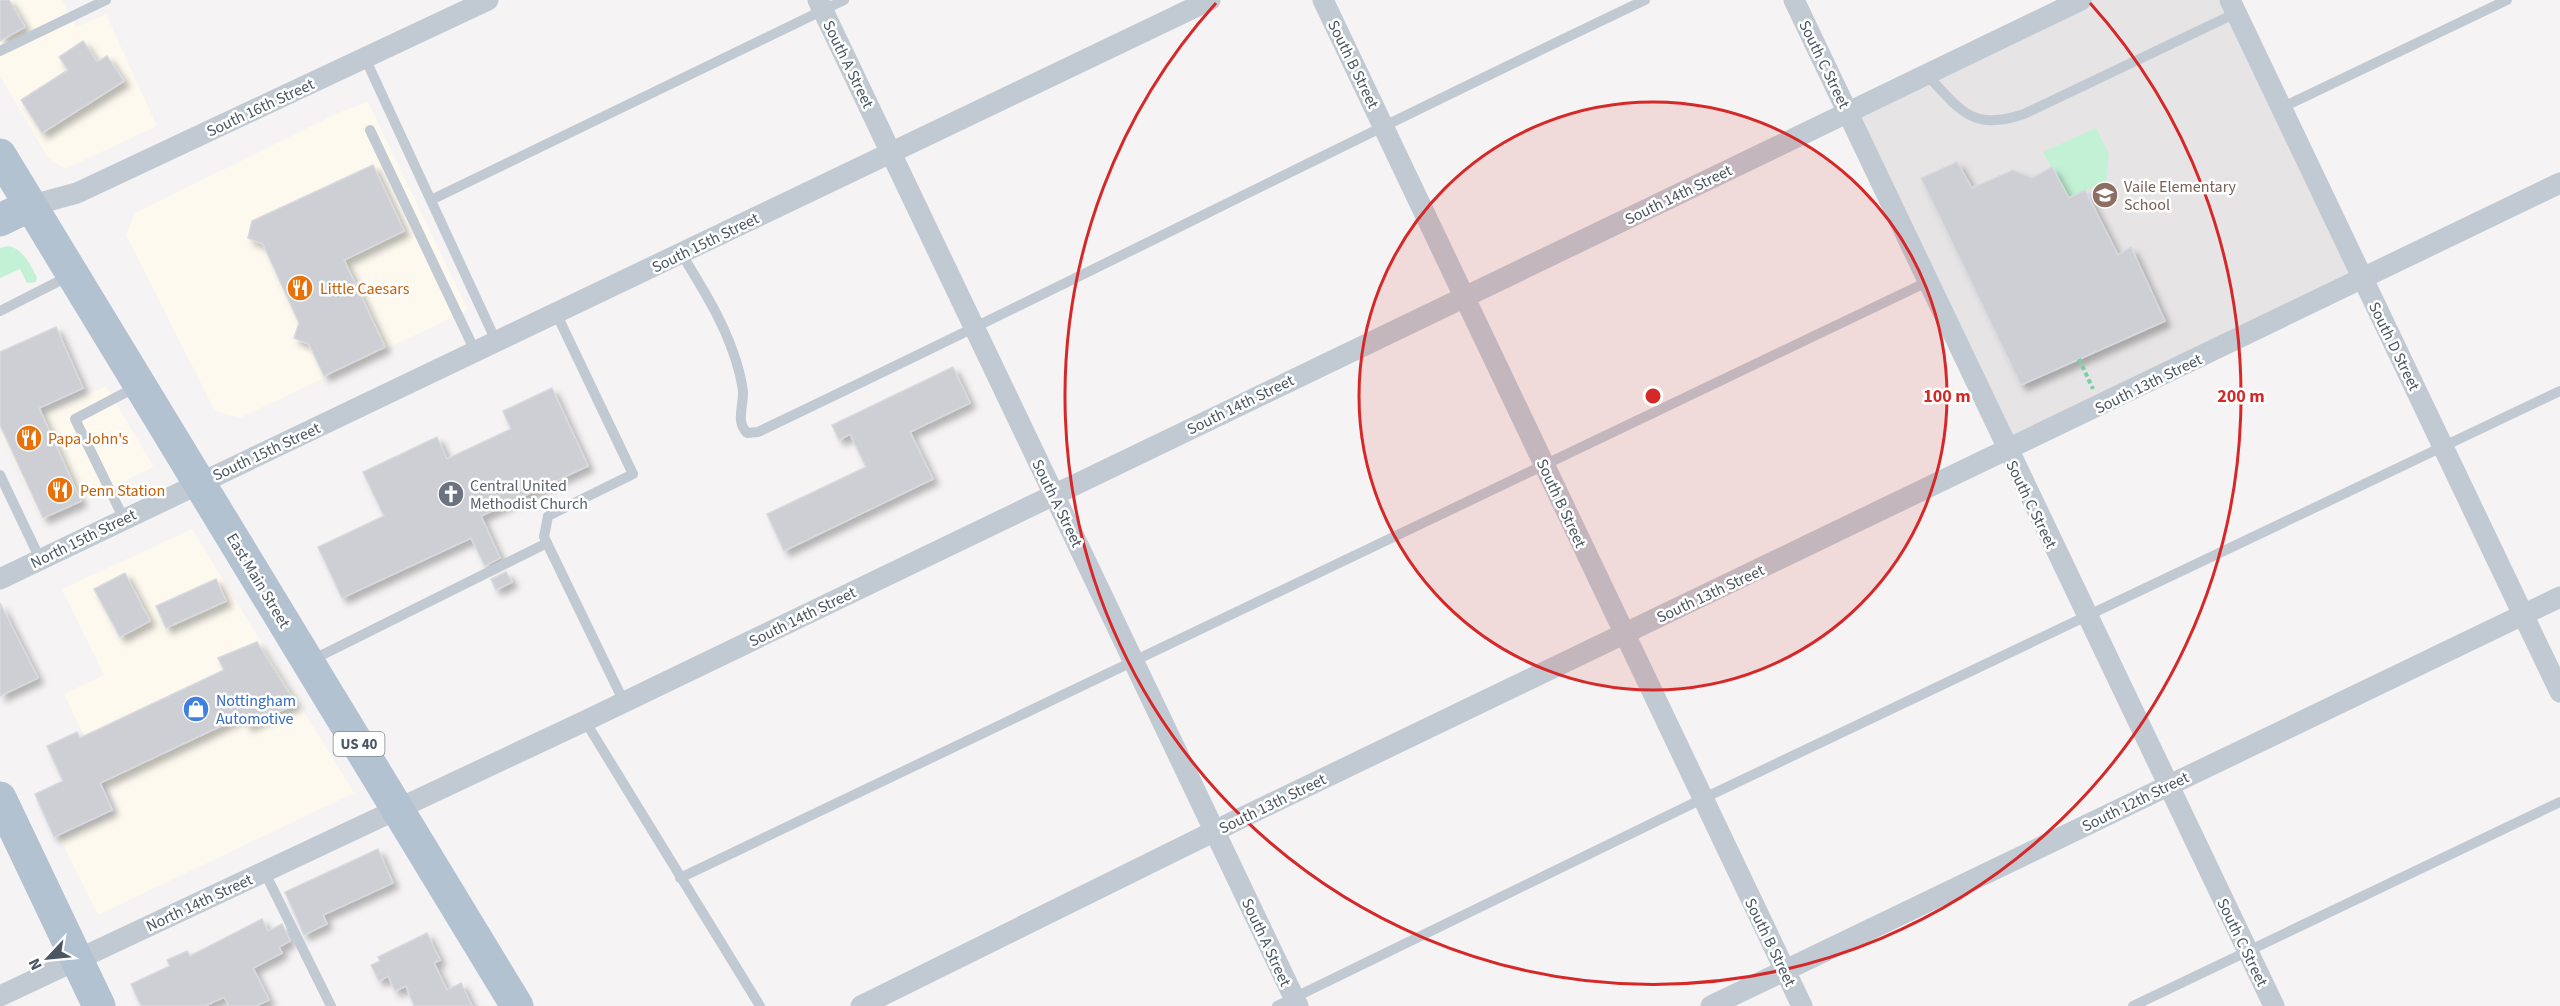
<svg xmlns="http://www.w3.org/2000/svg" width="2560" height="1006" viewBox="0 0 2560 1006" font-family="'Source Sans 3',sans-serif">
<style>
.commercial{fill:#fdf9ef}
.education{fill:#e6e4e5}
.green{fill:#c3f1d5}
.building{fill:#cdcfd5;stroke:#d7d9de;stroke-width:1.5;filter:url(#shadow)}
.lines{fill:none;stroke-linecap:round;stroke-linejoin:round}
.path{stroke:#7ad0a6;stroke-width:4;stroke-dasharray:4.5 3;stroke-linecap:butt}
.service{stroke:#c1cad2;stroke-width:10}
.minor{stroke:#c1cad2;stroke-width:21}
.primary{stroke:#b3c2d1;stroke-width:33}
.ring{fill:none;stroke:#d62828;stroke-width:3}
.labels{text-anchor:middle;stroke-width:5;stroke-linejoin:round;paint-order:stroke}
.shield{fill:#fff;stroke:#808990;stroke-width:1.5}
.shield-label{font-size:15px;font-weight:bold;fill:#4a5661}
.street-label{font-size:16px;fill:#4a5661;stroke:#fff}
.education-label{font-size:16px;fill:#785e54;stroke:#fff;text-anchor:start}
.food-label{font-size:16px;fill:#c56008;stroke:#fff;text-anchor:start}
.worship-label{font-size:16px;fill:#5b616d;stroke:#fff;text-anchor:start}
.shop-label{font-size:16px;fill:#366cbe;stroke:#fff;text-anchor:start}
.centre{fill:#d62828;stroke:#fff;stroke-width:3}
.ring-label{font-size:18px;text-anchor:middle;font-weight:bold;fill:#d62828;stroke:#fff;stroke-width:5;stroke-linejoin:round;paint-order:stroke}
</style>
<defs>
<filter id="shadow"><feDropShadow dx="5.5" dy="5.5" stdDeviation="3" flood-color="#0004"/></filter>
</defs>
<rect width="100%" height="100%" fill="#f5f3f3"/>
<g class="commercial">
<polygon points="0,0 62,0 76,27 106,14 157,126 65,169 48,158 0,76"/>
<polygon points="368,102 468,310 240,418 215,411 126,235 135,213 342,111"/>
<polygon points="106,386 154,467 42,521 0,434"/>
<polygon points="192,529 354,793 98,915 60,839 120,812 64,694 104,675 62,589"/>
</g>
<polygon class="education" points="2081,0 2230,0 2362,278 2007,451 1848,112"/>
<g class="green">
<polygon points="2096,128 2109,154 2106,181 2069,198 2043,152"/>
<path d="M8,246C23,248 30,265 37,277L36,282L27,283L20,269L0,278V248Z"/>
</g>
<g class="building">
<polygon points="0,0 9,0 25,27 0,41"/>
<polygon points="83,41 97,62 107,56 124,81 42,133 21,100 68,70 59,57"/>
<polygon points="1957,162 1972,188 2013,170 2032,178 2052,167 2069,198 2085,190 2118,255 2131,247 2165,321 2021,385 1921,178"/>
<polygon points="373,165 404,231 344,260 385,347 324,376 309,344 294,338 299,323 263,244 248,238 252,221"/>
<polygon points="56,327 83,388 39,408 81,501 43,518 0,425 0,352"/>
<polygon points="953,367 970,403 910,432 933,479 784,551 767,514 866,467 850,434 839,440 832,425"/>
<polygon points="552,388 588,466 481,516 500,558 485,566 471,538 342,598 318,547 384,516 363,472 437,437 447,459 511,429 503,411"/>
<polygon points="506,572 512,582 496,590 491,579"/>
<polygon points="125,573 150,621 120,637 94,589"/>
<polygon points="216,579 226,601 166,628 156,606"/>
<polygon points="0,603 38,678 0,696"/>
<polygon points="257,642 296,704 247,726 242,716 100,783 112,810 54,837 35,794 63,781 47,746 77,732 80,738 224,670 218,658"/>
<polygon points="378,849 393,883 323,915 327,924 304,935 285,892"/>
<polygon points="262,919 268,931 282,924 290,941 279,947 282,953 253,968 269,1000 256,1006 229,1006 224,997 205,1006 141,1006 131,984 170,966 167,960 187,951 190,956"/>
<polygon points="427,933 440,960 434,963 447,990 461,983 472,1006 414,1006 406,986 395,991 388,976 379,981 371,965 380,961 378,957"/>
</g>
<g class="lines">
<polyline class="path" points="2079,359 2093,389"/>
<g class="service">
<polyline points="0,51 106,0"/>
<polyline points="365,58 496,341"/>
<path d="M1926,74C1961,110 1971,132 2024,114L2236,13"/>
<polyline points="2281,108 2507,0"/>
<polyline points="370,130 475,351"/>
<polyline points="431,200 844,0"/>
<path d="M681,253C705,292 729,330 740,375C741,381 743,387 743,393C743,408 736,422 747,433L758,432C1055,291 1348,141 1645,0"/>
<polyline points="0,311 71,275"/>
<polyline points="556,313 633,474 548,516 544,537 624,702"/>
<polyline points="0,475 40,559"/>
<polyline points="124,519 75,419 136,387"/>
<polyline points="312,660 547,543"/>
<polyline points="585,721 760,1006"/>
<polyline points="264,871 331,1006"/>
<polyline points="680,878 1927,282"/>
<polyline points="1277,1006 1702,799 2560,391"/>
<polyline points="2133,1006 2560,802"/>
</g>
<g class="minor">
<polyline points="818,0 1298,1006"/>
<polyline points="1323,0 1802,1006"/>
<polyline points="1794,0 2274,1006"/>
<polyline points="2230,0 2560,692"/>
<polyline points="29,206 77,193 488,0"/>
<polyline points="0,579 1210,0"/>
<polyline points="0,996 585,721 2081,0"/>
<polyline points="861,1006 1233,822 2560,183"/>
<polyline points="1711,1006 2560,597"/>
</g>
<g class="primary">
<polyline points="0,155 517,1006"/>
<polyline points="0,220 29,206"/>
<polyline points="0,798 99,1006"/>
</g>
</g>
<circle cx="1653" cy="396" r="294" fill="#d62828" fill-opacity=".12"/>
<g class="ring">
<circle cx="1653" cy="396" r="294"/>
<path d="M2090 3A588 588 0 1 1 1216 3"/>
</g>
<defs>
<symbol id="school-disc" viewBox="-11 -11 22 22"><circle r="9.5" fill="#8d6e63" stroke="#fff"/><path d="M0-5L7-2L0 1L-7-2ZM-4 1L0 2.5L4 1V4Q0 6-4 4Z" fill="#fff"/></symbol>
<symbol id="restaurant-disc" viewBox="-11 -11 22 22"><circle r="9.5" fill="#e8710a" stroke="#fff"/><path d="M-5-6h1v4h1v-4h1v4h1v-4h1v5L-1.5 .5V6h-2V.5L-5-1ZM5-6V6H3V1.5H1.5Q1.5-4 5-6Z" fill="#fff"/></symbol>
<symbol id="church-disc" viewBox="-11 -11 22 22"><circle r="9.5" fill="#6b7280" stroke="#fff"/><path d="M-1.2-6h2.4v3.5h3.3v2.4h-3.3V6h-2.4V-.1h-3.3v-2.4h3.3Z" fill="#fff"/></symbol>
<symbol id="shop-disc" viewBox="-11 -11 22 22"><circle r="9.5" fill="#3f7fe0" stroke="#fff"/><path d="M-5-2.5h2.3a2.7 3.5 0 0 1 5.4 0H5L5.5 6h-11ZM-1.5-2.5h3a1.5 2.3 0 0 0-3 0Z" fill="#fff"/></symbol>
</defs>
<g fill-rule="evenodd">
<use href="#school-disc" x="2090" y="180" width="30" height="30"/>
<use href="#restaurant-disc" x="285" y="273" width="30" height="30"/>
<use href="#restaurant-disc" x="14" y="423" width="30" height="30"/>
<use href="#restaurant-disc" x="45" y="475" width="30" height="30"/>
<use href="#church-disc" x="436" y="479" width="30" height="30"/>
<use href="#shop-disc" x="181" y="694" width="30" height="30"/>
</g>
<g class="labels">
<rect class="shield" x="333.5" y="732" width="51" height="24" rx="4.5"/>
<g class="shield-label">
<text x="359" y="749">US 40</text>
</g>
<g class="street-label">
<text transform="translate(849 64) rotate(64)" y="6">South A Street</text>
<text transform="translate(1354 64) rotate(64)" y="6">South B Street</text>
<text transform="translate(1825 64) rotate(64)" y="6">South C Street</text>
<text transform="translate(260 107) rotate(-25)" y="6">South 16th Street</text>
<text transform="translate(1678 194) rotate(-26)" y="6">South 14th Street</text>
<text transform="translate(705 242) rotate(-26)" y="6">South 15th Street</text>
<text transform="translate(2395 346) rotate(64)" y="6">South D Street</text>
<text transform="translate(2148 383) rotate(-26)" y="6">South 13th Street</text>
<text transform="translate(1240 404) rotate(-26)" y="6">South 14th Street</text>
<text transform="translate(266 451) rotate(-25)" y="6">South 15th Street</text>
<text transform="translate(1058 503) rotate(64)" y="6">South A Street</text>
<text transform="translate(1562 503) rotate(65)" y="6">South B Street</text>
<text transform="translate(2032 504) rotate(64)" y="6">South C Street</text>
<text transform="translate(83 538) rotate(-26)" y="6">North 15th Street</text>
<text transform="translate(259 580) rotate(59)" y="6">East Main Street</text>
<text transform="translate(1710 593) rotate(-25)" y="6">South 13th Street</text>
<text transform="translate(802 616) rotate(-26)" y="6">South 14th Street</text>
<text transform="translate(2135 801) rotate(-26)" y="6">South 12th Street</text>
<text transform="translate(1272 803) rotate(-26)" y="6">South 13th Street</text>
<text transform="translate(199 902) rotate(-25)" y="6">North 14th Street</text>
<text transform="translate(1267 942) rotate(65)" y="6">South A Street</text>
<text transform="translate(1771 942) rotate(64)" y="6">South B Street</text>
<text transform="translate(2243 942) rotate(64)" y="6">South C Street</text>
</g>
<g class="education-label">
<text x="2124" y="192">Vaile Elementary<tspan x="2124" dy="18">School</tspan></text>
</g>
<g class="food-label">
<text x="320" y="294">Little Caesars</text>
<text x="48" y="444">Papa John's</text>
<text x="80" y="496">Penn Station</text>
</g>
<g class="worship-label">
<text x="470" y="491">Central United<tspan x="470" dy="18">Methodist Church</tspan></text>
</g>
<g class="shop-label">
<text x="216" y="706">Nottingham<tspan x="216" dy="18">Automotive</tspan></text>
</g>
</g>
<circle cx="1653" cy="396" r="9" class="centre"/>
<g class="ring-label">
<text x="1947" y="402">100 m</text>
<text x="2241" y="402">200 m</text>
</g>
<g transform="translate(48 958) rotate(244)" stroke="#ffffff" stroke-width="4.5" paint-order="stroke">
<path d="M0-4.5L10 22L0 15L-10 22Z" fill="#4a5661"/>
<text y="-9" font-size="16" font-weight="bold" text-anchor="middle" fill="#4a5661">N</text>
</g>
</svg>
